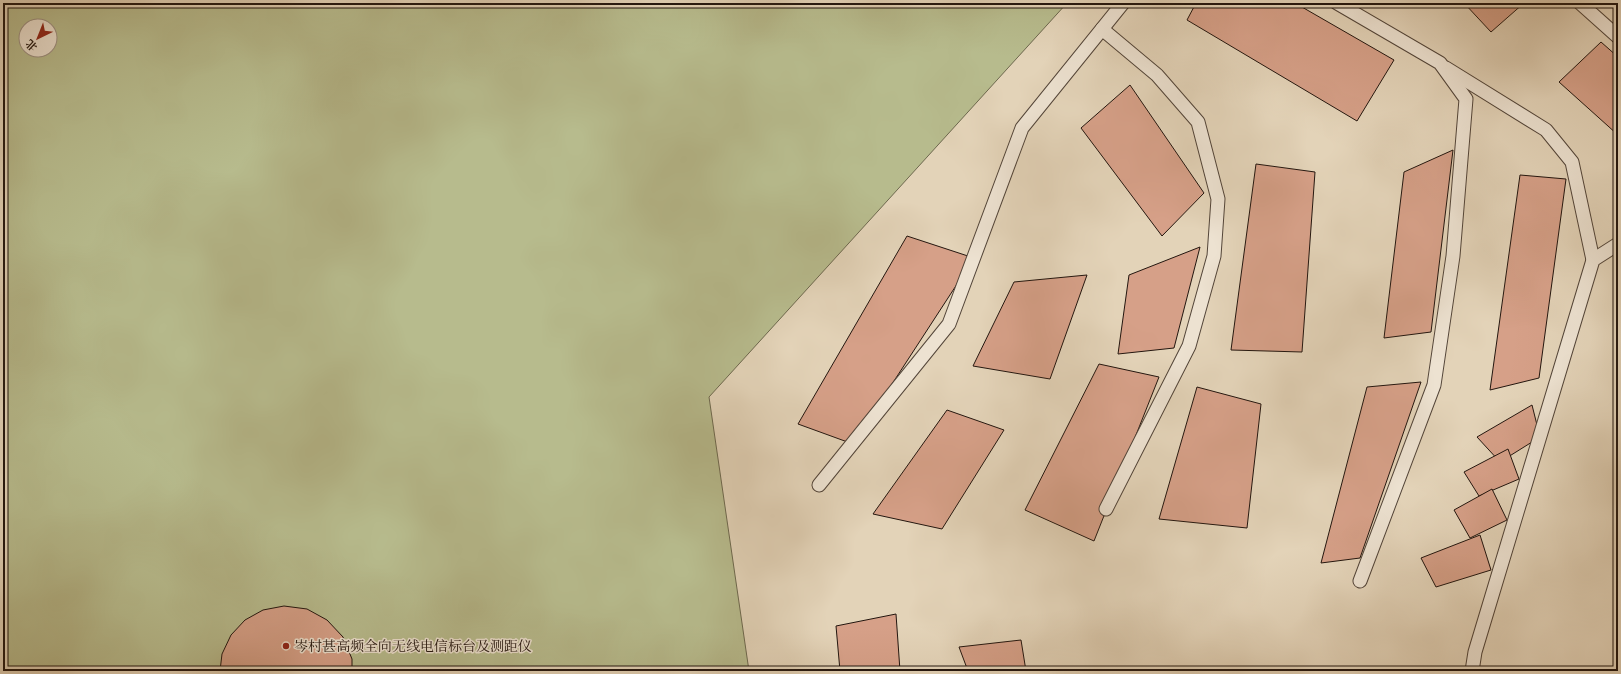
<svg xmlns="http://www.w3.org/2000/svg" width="1621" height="674" viewBox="0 0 1621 674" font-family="'Old Standard TT','Noto Serif SC',serif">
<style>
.green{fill:#b7bb8d;stroke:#6d684e;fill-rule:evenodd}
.building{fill:#d6a088;stroke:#23160f}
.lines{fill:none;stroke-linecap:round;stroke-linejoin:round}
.service-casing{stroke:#534539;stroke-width:15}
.service{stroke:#ede2d1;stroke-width:13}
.poi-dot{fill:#8f2418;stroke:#ede2d1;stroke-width:1.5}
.labels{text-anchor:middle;stroke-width:3;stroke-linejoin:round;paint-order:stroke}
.poi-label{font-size:14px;fill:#23160f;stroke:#ede2d1;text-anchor:start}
</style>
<rect width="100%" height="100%" fill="#e3d3b8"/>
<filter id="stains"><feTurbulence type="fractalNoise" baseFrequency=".005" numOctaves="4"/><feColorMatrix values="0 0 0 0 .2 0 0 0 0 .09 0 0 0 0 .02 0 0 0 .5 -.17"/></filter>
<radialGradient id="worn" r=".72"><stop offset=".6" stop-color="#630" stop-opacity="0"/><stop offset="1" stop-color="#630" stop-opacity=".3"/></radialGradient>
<path class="green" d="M3,3H1067L709,397L749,671H3ZM26,26H50V50H26Z"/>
<g class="building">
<polygon points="1196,3 1295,3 1394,60 1357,121 1187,20"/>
<polygon points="1464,3 1524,3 1491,32"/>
<polygon points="1601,42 1618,57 1618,135 1559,82"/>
<polygon points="1130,85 1204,193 1162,236 1081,128"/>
<polygon points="1453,150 1431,332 1384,338 1404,172"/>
<polygon points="1256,164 1315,172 1302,352 1231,350"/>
<polygon points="1520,175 1566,179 1539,378 1490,390"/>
<polygon points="907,236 974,258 853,444 798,424"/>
<polygon points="1200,247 1174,348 1118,354 1129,275"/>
<polygon points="1087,275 1050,379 973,366 1014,282"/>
<polygon points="1099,364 1159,377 1094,541 1025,510"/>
<polygon points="1421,382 1360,558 1321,563 1367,387"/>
<polygon points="1197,387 1261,404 1247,528 1159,519"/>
<polygon points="1532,405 1540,437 1500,462 1477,437"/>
<polygon points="947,410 1004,430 942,529 873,514"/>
<polygon points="1508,449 1519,479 1479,496 1464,472"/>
<polygon points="1492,489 1507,520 1470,538 1454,510"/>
<polygon points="1480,535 1491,570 1436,587 1421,558"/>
<polygon points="284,606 307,609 327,620 343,637 352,659 352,671 220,671 222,654 231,635 245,620 263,610"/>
<polygon points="896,614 900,671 840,671 836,626"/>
<polygon points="1021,640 1026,671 968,671 959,647"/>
</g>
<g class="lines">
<defs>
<g id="service">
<polyline points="1337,3 1440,63 1466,99 1453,256 1434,385 1360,581"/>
<polyline points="1580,3 1618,37"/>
<polyline points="1102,29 1157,75 1198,122 1218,199 1214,256 1189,346 1106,509"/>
<polyline points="1446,68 1546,130 1572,162 1593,260"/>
<polyline points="819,485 949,324 1022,128 1123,3"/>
<polyline points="1472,671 1475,652 1593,260 1618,244"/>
</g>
</defs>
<use href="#service" class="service-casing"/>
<use href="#service" class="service"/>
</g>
<circle class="poi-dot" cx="286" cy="646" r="4"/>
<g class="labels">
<g class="poi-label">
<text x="294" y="651">岑村甚高频全向无线电信标台及测距仪</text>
</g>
</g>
<rect width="1621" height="674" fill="none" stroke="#e3d3b8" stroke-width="16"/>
<rect x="4" y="4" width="1613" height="666" fill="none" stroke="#23160f" stroke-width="2"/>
<rect x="8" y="8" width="1605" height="658" fill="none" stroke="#23160f"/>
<g transform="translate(38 38) rotate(223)"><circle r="19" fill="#ede2d1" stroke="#9c9083"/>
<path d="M0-3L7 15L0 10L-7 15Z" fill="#8f2418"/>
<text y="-6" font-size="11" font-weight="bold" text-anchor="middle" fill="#23160f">北</text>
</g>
<rect width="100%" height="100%" filter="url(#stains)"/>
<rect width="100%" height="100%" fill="url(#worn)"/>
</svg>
